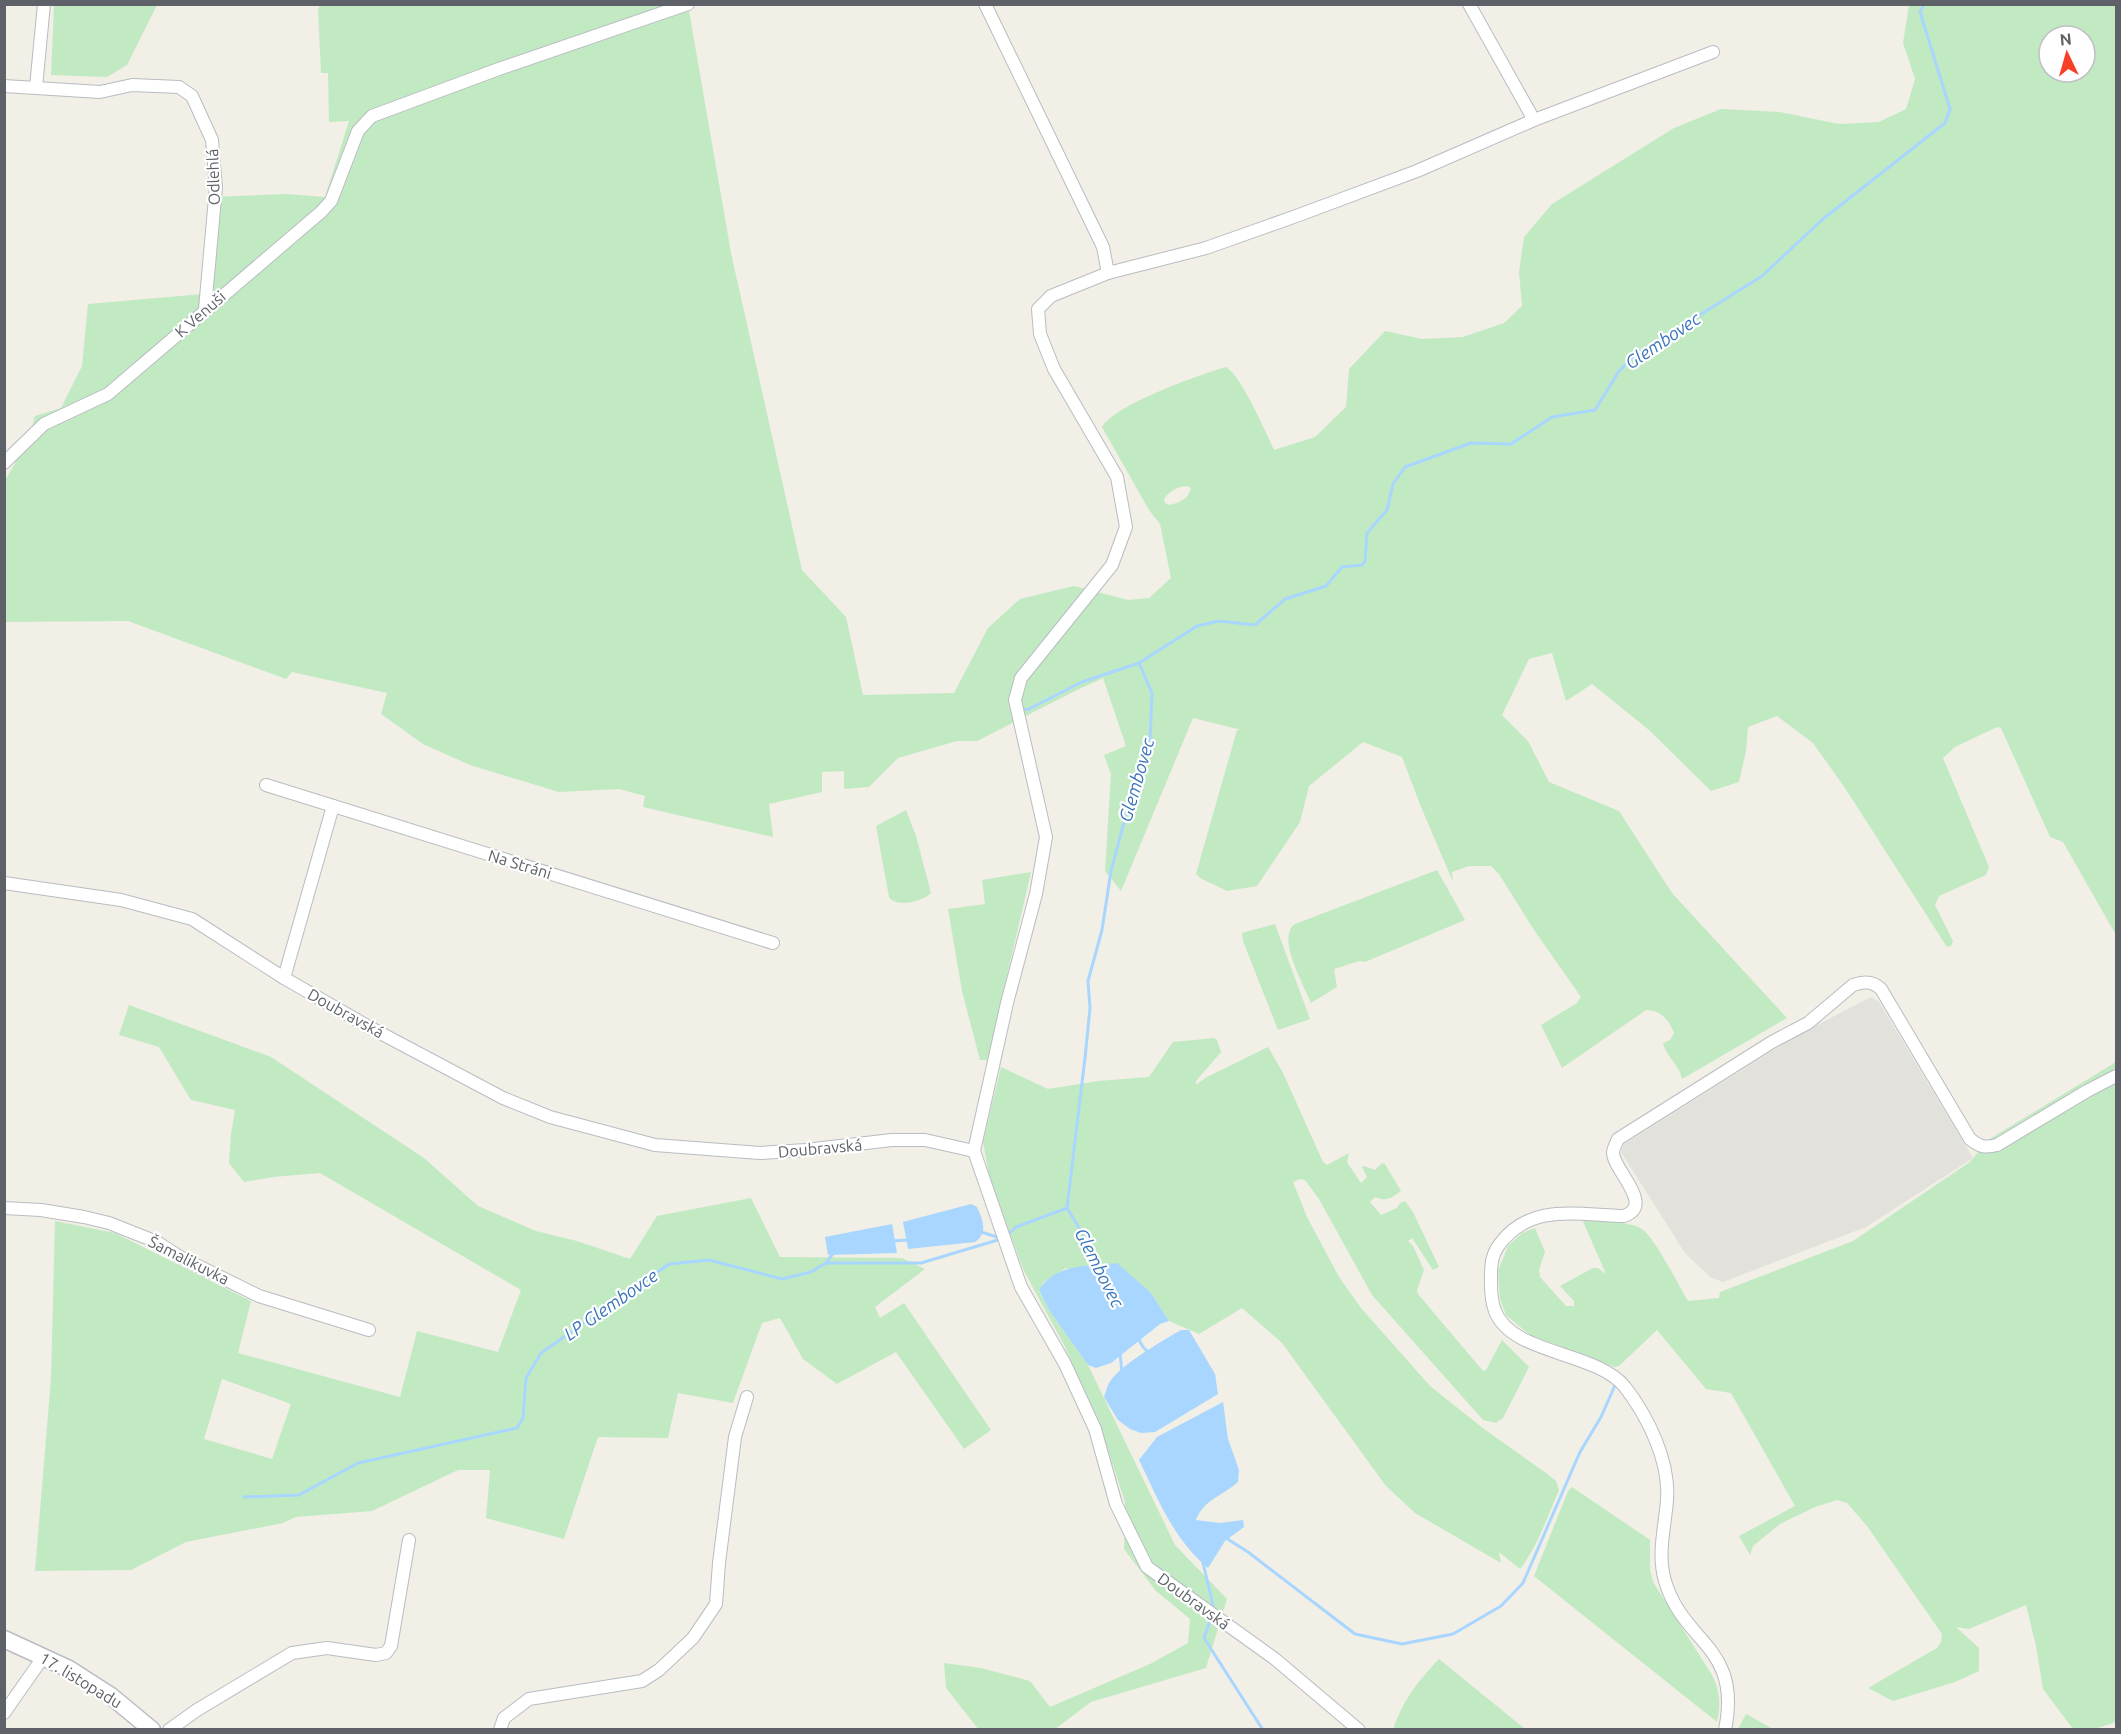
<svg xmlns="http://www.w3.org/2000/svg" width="2121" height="1734" viewBox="0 0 2121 1734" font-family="Ubuntu,sans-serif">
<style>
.industrial{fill:#e2e1db}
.green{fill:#c1eac3;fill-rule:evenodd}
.water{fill:#a8d6ff}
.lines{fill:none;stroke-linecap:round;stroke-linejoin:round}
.stream{stroke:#a8d6ff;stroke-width:3}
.street-casing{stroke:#b9bcc1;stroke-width:14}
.secondary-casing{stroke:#b9bdc3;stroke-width:19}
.street{stroke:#fff;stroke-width:12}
.secondary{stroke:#fff;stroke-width:16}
.labels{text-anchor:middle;stroke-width:4.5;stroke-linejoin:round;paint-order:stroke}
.street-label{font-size:16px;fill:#5e6268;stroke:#fff}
.water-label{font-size:18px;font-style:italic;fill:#3a74bb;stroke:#fff}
</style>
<rect width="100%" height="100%" fill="#f1efe6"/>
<polygon class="industrial" points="1871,997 1879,1002 1973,1158 1866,1227 1723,1282 1710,1277 1685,1253 1621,1152 1623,1145 1796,1036"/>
<g class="green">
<polygon points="54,5 54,4 157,5 127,65 107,77 51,75"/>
<path d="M320,5H688L731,253L802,570L846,617L863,695L954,693L988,628L1020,599L1074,586L1128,600L1149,598L1171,578L1160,524L1149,510L1102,427C1116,404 1199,375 1226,367C1241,375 1266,433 1274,450L1315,437L1346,407L1349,369L1385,331L1422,339L1463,337L1504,323L1522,306L1519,272L1524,237L1552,204L1674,128L1721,109L1780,112L1839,124L1879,122L1906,109L1915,79L1903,43L1909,5H2116V935L2063,842L2050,837L2001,728L1997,727L1955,747L1943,758L1989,867L1986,875L1939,896L1935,905L1953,941L1951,946L1947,947L1845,788L1813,743L1777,716L1748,727L1746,751L1739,782L1711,791L1649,730L1592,684L1566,701L1552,653L1529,659L1502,715L1528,741L1549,782L1619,811L1672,893L1787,1018L1682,1079C1680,1065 1666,1057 1663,1043L1670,1040L1674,1033C1669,1020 1661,1010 1646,1010L1562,1068L1541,1025L1577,1003L1581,997L1534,930L1499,874L1491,866H1469L1452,872L1453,882L1421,807L1402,757L1363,742L1309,786L1300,822L1257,886L1227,891L1200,878L1196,874L1237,730H1242L1193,718L1121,891L1105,871L1111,774L1104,755L1126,746L1103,678L1075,691L977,741H957L898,758L869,787L844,789V771L822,772V792L769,804L773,837L643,807L645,796L619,789L559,792L470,765L423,744L381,714L387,693L292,672L286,679L128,621L5,622V481L29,438L35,416L61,408L82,366L88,304L203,294L214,197L286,194L325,197L349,121L329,122L328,73H321L318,9ZM2049,36H2085V72H2049ZM1187,486L1191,488C1188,499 1181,502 1170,505L1165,503L1164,499C1169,491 1177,487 1187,486Z"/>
<path d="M906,810L916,836L931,893C922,902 896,908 889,897L876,826Z"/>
<path d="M1437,870L1465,920L1365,962L1359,961L1334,969L1337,987L1311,1003C1304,985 1276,937 1295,924Z"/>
<polygon points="1031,872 989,1054 987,1060 980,1060 962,991 948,909 985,904 982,880"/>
<polygon points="1275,924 1310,1019 1278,1030 1243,941 1242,933"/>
<path d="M129,1005L271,1057L424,1158L478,1206L536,1231L577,1241L630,1259L657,1216L751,1198L780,1257L902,1258L925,1269L875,1307L880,1318L904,1303L991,1430L964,1449L896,1352L837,1384L803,1359L780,1318L762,1323L733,1403L678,1393L668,1438L598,1437L564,1539L486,1518L490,1470H458L372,1511L296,1517L283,1523L186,1542L131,1570L35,1571L51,1378L55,1221L115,1233L251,1301L238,1353L400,1397L417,1331L498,1352L521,1290L320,1173L273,1177L244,1182L229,1163L231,1134L235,1110L191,1100L159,1047L119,1035ZM222,1379L291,1404L272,1459L204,1439Z"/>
<path d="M1214,1038L1217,1040L1221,1052L1196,1081V1085L1205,1078L1268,1047L1283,1073L1323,1162L1327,1165L1349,1153L1347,1162L1361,1183L1367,1177L1362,1167L1364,1166L1375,1170L1382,1163L1385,1164L1401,1191C1391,1198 1387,1202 1375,1197L1370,1202L1381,1215L1397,1208L1400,1203L1405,1201L1413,1212L1439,1267L1433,1270L1412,1238L1408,1241L1413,1246L1424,1270L1417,1290L1418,1294L1483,1371L1486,1370L1502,1340L1529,1367L1503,1418L1496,1423L1483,1420L1372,1295L1319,1199L1305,1180L1300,1179L1293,1182L1307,1217L1339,1277L1361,1308L1430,1386L1484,1429L1546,1473L1556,1481L1559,1490C1547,1517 1538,1546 1520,1569L1499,1552L1501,1563L1415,1513L1386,1486L1282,1343L1242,1308L1199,1334L1169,1321L1151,1293L1066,1268L1044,1282L1039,1291L1049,1310L1088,1365L1175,1545L1227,1599L1206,1668L1091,1702L1055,1729L979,1730L946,1688L944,1663L981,1668L1030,1681L1050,1707L1150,1664L1188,1643L1190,1619L1156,1591L1124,1549L1125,1502L1099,1422L1063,1343L1024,1271L990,1180L983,1142L1001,1067L1048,1089L1098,1081L1149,1077L1173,1042Z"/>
<path d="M2116,1062V1722L2094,1729H2073L2043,1689L2036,1646L2026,1605L1969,1629L1956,1627L1979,1648V1671L1955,1682L1893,1701L1868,1688L1937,1648L1941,1642L1942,1634L1867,1526L1847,1503L1837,1500L1815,1507L1780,1524L1753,1546L1750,1555L1739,1536L1795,1506L1731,1393L1706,1389L1657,1330L1619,1366L1614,1367L1530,1335L1506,1315L1500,1299L1498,1271L1508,1246L1522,1233L1535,1228L1545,1252L1539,1270L1540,1277L1566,1306H1574V1301L1560,1286L1593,1268H1598L1606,1274L1582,1219C1596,1220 1631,1222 1642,1229C1655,1238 1679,1286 1688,1301L1719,1298L1720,1292L1853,1241L1970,1162L1988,1140Z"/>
<path d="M1572,1487L1650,1540V1569L1653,1582L1712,1675C1720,1691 1721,1705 1717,1722L1534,1576L1568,1491Z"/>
<path d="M1439,1659L1525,1729H1393C1404,1699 1417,1682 1439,1659Z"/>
<polygon points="1746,1714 1748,1715 1773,1729 1738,1729"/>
</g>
<g class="water">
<path d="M971,1204L977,1207C983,1220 988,1233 975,1242L908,1249L903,1222Z"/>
<polygon points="892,1224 897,1253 828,1255 825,1237"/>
<path d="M1117,1263L1151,1293L1169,1321L1160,1324L1111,1363L1096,1368L1088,1365L1049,1310L1039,1290C1056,1263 1089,1266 1117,1263Z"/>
<path d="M1181,1330H1189L1215,1374L1218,1394L1155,1432L1141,1433L1130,1429L1118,1420L1104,1397C1106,1392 1107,1385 1111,1380C1124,1363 1162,1341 1181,1330Z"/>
<path d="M1223,1402L1228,1439L1239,1470L1238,1482C1224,1495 1203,1500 1196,1520L1220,1523L1243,1520L1244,1527L1225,1541L1208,1568C1173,1538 1159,1501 1139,1460L1157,1437Z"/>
</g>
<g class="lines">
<g class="stream">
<polyline points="1019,710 1029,709 1082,682 1139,663"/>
<polyline points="981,1232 1000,1238"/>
<polyline points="1006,1236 1016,1227 1067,1208"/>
<polyline points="891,1241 908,1240"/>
<polyline points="826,1263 834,1252"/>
<polyline points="1101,1268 1094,1260 1087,1241 1067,1208 1085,1058 1090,1008 1088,981 1102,930 1111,871 1137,774 1150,742 1152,693 1139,663 1197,626 1219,621 1255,625 1285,599 1326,586 1342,567 1362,565 1365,561 1367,533 1387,510 1393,484 1405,467 1471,443 1511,444 1552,417 1595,410 1619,371 1633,357 1762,276 1823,219 1945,123 1950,109 1920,12 1924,4"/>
<polyline points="1138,1338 1143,1347 1150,1354"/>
<polyline points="1120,1353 1122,1373"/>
<polyline points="244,1497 299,1495 358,1463 517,1428 523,1418 526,1378 541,1353 669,1264 709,1260 782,1279 811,1272 826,1263 921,1263 1001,1239"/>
<polyline points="1226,1538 1248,1552 1355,1634 1402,1644 1453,1634 1501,1606 1523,1583 1580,1452 1601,1417 1616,1383"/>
<polyline points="1203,1563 1214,1609"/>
<polyline points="1211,1618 1204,1638 1263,1730"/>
</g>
<defs>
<g id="street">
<polyline points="1469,4 1534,120"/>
<polyline points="4,86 100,92 132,85 156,86 179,87 192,96 212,140 216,187 205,309"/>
<polyline points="36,87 44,4"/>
<polyline points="1108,273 1206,248 1299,215 1417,171 1534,120 1713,52"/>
<polyline points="4,463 44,424 108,394 321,212 331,201 358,131 372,116 496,70 688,4"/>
<polyline points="266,785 773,943"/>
<polyline points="4,883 121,900 192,919 284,978 369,1027 503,1098 550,1117 655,1145 760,1153 805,1150 892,1140 925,1140 974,1151 1021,1287 1065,1364 1095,1429 1116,1504 1147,1567 1275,1659 1359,1730"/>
<polyline points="284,978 333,806"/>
<polyline points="974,1151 1007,1003 1036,894 1046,837 1015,700 1021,678 1112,565 1126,527 1117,477 1054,369 1040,334 1038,309 1051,296 1108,273 1103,247 985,4"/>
<polyline points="4,1208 41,1210 84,1217 109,1223 157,1242 180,1257 259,1296 369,1330"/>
<polyline points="4,1713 44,1656"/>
<polyline points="169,1730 197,1710 292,1653 327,1648 376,1655 386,1653 391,1646 409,1540"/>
<polyline points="500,1730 504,1718 529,1699 642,1681 659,1670 693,1638 716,1604 719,1563 735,1437 747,1397"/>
<path d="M1725,1730C1742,1645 1684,1645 1665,1581C1657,1554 1665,1527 1667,1500C1670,1461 1648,1417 1625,1387C1596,1351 1512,1355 1495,1311C1492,1303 1491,1293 1491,1284C1491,1270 1490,1257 1499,1245C1530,1202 1578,1215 1624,1216C1655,1205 1614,1171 1613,1153C1613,1148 1616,1144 1618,1139L1772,1042L1808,1023L1853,985C1864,981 1873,981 1881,989L1970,1139C1980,1147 1985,1148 1997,1145L2087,1091L2116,1076"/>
</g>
<polyline id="secondary" points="4,1639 69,1669 111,1696 152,1730"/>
</defs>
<use href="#street" class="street-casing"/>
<use href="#secondary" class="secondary-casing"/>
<use href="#street" class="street"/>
<use href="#secondary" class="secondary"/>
</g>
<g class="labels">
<g class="street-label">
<text transform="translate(213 177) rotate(-92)" y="6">Odlehlá</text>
<text transform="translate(200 314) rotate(-41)" y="6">K Venuši</text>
<text transform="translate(520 864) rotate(17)" y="6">Na Stráni</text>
<text transform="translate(346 1013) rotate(29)" y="6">Doubravská</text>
<text transform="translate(820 1148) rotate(-5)" y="6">Doubravská</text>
<text transform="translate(189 1260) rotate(27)" y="6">Šamalikuvka</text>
<text transform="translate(1194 1601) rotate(36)" y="6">Doubravská</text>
<text transform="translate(81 1680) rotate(31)" y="6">17. listopadu</text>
</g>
<g class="water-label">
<text transform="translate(1663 341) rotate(-34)" y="6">Glembovec</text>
<text transform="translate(1137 780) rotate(-74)" y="6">Glembovec</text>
<text transform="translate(1099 1268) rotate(63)" y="6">Glembovec</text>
<text transform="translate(611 1305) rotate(-35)" y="6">LP Glembovce</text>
</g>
</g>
<rect width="2121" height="1734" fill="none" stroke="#5e6268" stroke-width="12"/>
<g transform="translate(2067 54) rotate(355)"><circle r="28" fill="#ffffff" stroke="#bfc0c3" stroke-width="1.5"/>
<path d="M0-4.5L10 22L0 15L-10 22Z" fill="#f83f26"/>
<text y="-9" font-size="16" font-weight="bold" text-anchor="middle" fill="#5e6268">N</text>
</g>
</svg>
